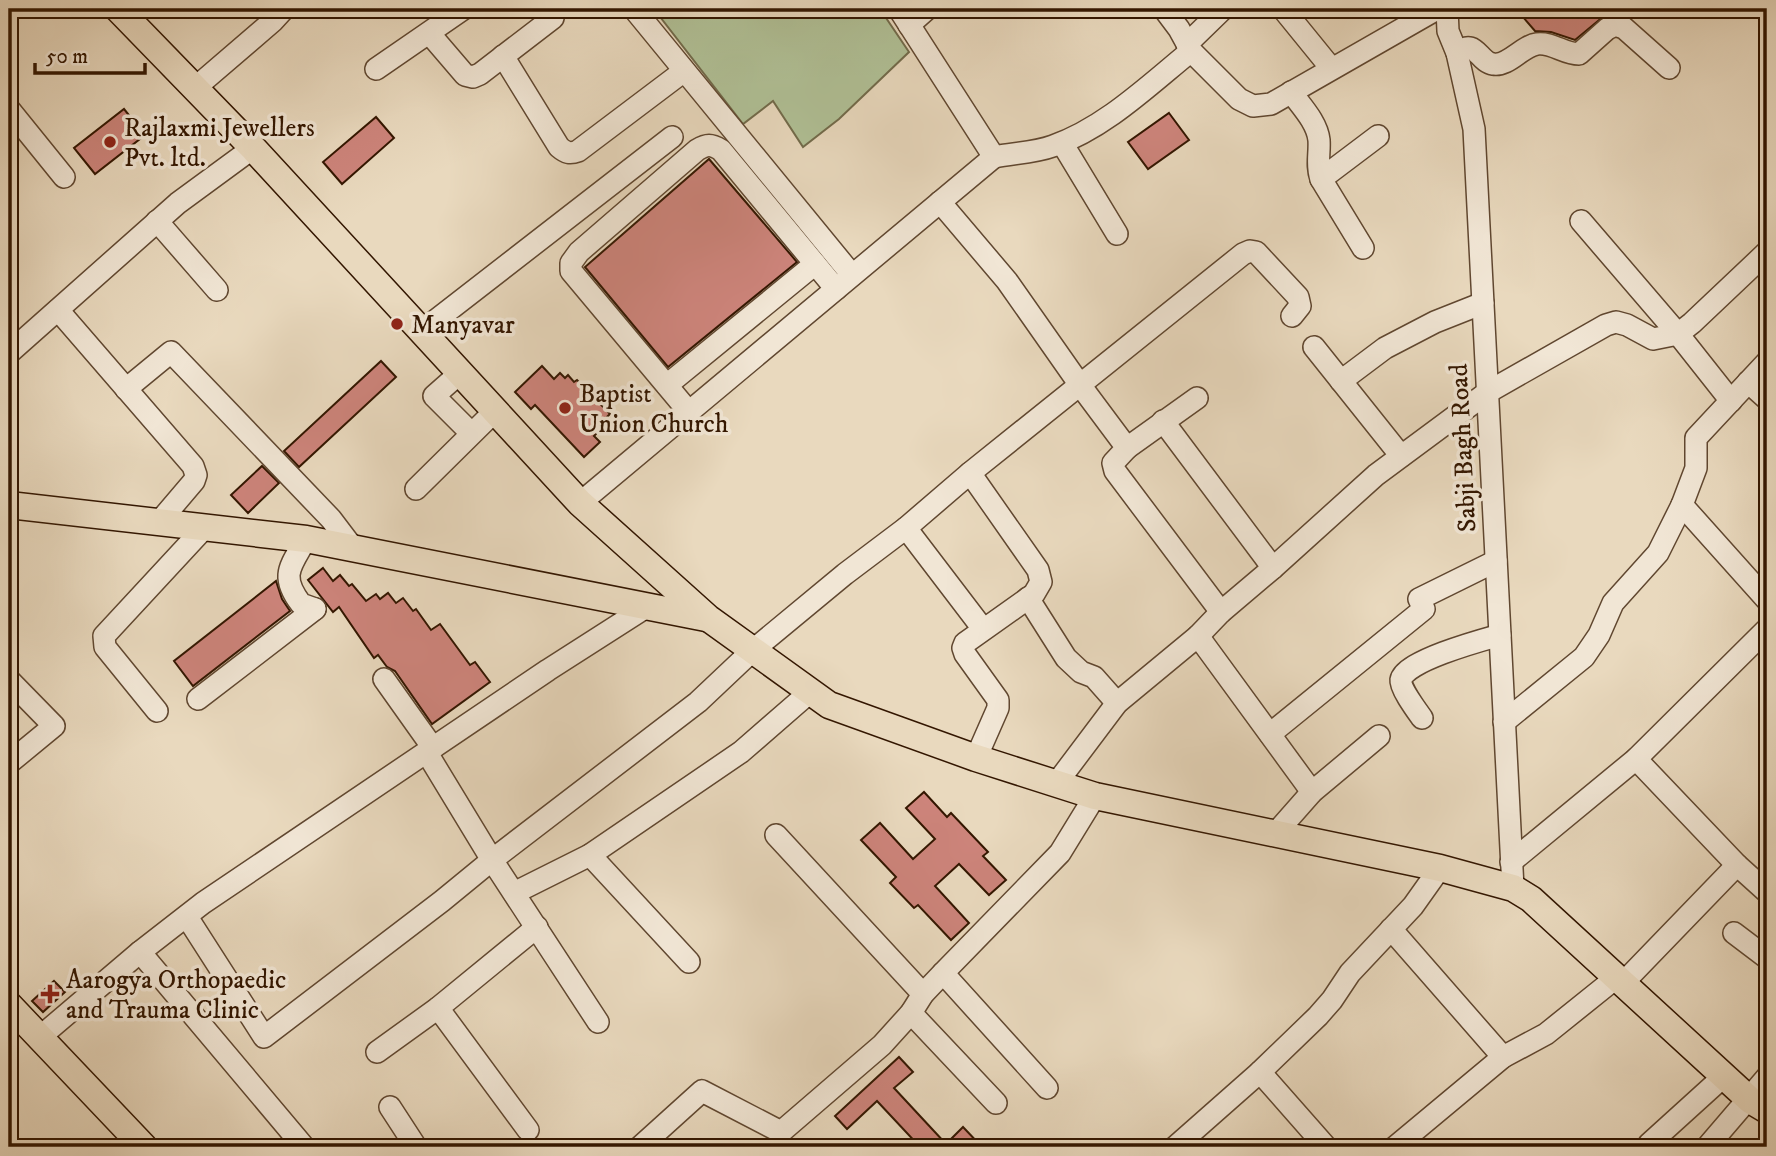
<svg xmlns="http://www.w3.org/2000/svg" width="1776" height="1156" viewBox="0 0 1776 1156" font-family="'IM FELL DW Pica',serif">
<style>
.green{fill:#b0c096;stroke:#726b4b;stroke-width:2}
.building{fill:#cd847b;stroke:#331600;stroke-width:2}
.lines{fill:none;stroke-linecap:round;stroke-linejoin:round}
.minor-casing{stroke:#604730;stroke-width:24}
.major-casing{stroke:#331600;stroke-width:29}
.minor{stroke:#f1e6d5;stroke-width:21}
.major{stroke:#e9d9be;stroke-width:26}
.poi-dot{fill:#8f2418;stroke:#f1e6d5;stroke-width:2.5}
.labels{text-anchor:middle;stroke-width:7;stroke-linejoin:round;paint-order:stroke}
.poi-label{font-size:26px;fill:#331600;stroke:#f1e6d5;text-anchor:start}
.street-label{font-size:26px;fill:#331600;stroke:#f1e6d5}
</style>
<rect width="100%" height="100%" fill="#e9d9be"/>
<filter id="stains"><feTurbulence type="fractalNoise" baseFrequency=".00286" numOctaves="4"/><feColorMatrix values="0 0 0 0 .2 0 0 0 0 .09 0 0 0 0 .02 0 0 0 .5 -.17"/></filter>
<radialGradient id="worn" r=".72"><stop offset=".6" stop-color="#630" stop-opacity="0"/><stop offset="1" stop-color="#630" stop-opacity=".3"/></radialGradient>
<polygon class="green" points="654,9 880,9 909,52 839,119 803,147 773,101 743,124"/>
<g class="building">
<polygon points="1516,9 1598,9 1604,16 1575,40 1551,32 1535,31"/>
<polygon points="124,109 145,135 95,174 74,148"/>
<polygon points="1169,113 1189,140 1148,169 1128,142"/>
<polygon points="376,117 394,138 342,184 323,162"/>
<polygon points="709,159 797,262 668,367 585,267"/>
<polygon points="381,361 396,377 299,467 284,451"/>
<polygon points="542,366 554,379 560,373 565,378 568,375 574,382 577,380 610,414 595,428 598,432 594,436 600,442 584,457 535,405 531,409 515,392"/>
<polygon points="262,466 279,483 248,513 231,495"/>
<polygon points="323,568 333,581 340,575 349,586 352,584 366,601 376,594 380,599 388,593 396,603 403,598 413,611 416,609 431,630 440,624 470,665 475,662 490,682 432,724 395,671 387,667 378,655 374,658 339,607 333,612 308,580"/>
<polygon points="276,581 282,599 290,611 193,686 174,661"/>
<polygon points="924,792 947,817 951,813 988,852 983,856 1006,880 989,895 959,864 935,886 969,923 951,940 918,905 914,908 890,883 896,877 861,840 880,823 913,859 935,839 906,808"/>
<polygon points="54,981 65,992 43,1012 32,1001"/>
<polygon points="899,1057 913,1072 894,1088 946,1144 963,1127 982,1147 920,1147 877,1101 847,1129 835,1116"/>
</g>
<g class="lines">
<defs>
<g id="minor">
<polyline points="634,9 852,275"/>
<polyline points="1164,9 1179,29 1191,51"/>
<polyline points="1283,9 1331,68"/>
<polyline points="1447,9 1448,31 1457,53 1474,129 1513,888"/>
<polyline points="909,25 927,9"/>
<polyline points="429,33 465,75 473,77 480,74 553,18"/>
<polyline points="1187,44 1223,9"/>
<path d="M1457,53C1476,37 1478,62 1493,64C1508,67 1522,46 1537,44C1552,42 1564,54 1579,54L1607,29L1615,25L1624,28L1669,68"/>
<path d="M503,56L559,147C566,153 570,154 578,151L684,71"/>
<polyline points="376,69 463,9"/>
<polyline points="195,88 273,21 284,9"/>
<path d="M1291,92C1301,106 1317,122 1319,140C1320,154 1316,165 1321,179L1363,248"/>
<polyline points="9,109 64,177"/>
<polyline points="1062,143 1117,234"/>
<path d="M994,157C1013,153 1034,153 1053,146C1105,128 1149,85 1191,51L1239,99L1253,106L1271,104L1437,9"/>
<polyline points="1321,179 1378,136"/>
<polyline points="940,202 1007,281 1080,385 1127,448 1113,463 1115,471 1221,612"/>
<polyline points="157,221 217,290"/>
<polyline points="1581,221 1678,334 1731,401"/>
<polyline points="58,310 193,466 196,475 194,481 160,521"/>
<polyline points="422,331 672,137"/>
<polyline points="1314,347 1401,456"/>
<polyline points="9,353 178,203 253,148"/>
<polyline points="460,373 434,396 471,433"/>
<polyline points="1341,381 1385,348 1435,322 1483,303"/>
<polyline points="1748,382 1767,399"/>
<polyline points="667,385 815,264"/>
<polyline points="126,389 171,352 331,519 353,548"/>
<path d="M689,412L571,271V263L579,252L697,150C707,144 711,144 721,150L836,289"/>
<polyline points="1163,421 1273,568"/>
<polyline points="1127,448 1197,398"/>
<polyline points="970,473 1038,570 1041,582 1034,594 965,643 963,648 965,654 998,700 998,708 976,758"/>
<polyline points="416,489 495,411"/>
<polyline points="580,503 994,157 899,9"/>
<polyline points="1682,505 1767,600"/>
<polyline points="906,528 983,629"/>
<path d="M306,539C291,566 279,575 301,604L315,609"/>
<polyline points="1028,598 1066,658 1081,672 1094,677 1117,703"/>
<polyline points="1198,636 1312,792"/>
<polyline points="384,679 433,748"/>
<polyline points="9,680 54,726 9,763"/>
<polyline points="198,699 315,609"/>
<polyline points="157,711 105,647 104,636 205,527"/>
<path d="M1422,718C1417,711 1400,688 1401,680C1404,661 1482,640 1500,635"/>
<polyline points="1504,722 1584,657 1599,635 1613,603 1658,553 1682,505 1696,468 1696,438 1767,362"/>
<polyline points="1270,734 1424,609 1419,599 1496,561"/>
<polyline points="427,753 492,860 698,702 752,651 845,574 906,528 970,473 1243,254 1250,251 1256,252 1298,297 1300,306 1292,316"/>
<polyline points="1636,759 1737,865"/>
<polyline points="1056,784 1117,703 1198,636 1221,612 1273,568 1376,475 1488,392 1606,325 1616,322 1627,325 1653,339 1678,334 1692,323 1767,252"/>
<polyline points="1275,834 1312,792 1379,736"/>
<polyline points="776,835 923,994"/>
<polyline points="590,855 689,962"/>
<polyline points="1511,862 1636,759 1767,629"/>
<polyline points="514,893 590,855 741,752 810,692"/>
<polyline points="187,917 264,1037 442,901 492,860 598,1022"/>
<polyline points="1391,929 1503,1057"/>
<polyline points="1734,933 1767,958"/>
<polyline points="140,952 304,1147"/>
<polyline points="943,973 1047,1088"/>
<polyline points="1623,983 1737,865 1767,892"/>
<polyline points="911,1013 996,1103"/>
<polyline points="40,1037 140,952 203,903 548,670 648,606"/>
<polyline points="377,1052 438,1008"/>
<polyline points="1260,1072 1326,1147"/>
<polyline points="390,1107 416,1147"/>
<polyline points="528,1130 438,1008 537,927"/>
<polyline points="1649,1144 1724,1076"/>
<polyline points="640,1147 702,1091 781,1132 882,1045 911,1013 923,994 943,973 1060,853 1095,796"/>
<polyline points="1175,1147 1260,1072 1318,1016 1332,1000 1350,973 1413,906 1440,868"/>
<polyline points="1395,1147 1503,1057 1546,1034 1617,977"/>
<polyline points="1707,1147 1767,1077"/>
</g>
<g id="major">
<polyline points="118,9 253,148 580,503 708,618 829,705 976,758 1095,796 1440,868 1513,888 1531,899 1750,1100 1767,1110"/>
<polyline points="9,505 306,539 706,618"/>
<polyline points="9,1005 144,1147"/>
</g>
</defs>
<use href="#minor" class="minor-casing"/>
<use href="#major" class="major-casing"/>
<use href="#minor" class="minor"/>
<use href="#major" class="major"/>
</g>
<g class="poi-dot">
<circle cx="110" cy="142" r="7"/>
<circle cx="397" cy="324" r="7"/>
<circle cx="565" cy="408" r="7"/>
<path d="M46.5 983.5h7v7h7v7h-7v7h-7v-7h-7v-7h7z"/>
</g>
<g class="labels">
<g class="poi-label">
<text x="124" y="136">Rajlaxmi Jewellers<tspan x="124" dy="30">Pvt. ltd.</tspan></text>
<text x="411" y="333">Manyavar</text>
<text x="579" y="402">Baptist<tspan x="579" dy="30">Union Church</tspan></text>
<text x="66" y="988">Aarogya Orthopaedic<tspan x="66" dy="30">and Trauma Clinic</tspan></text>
</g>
<g class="street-label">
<text transform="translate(1462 448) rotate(-93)" y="9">Sabji Bagh Road</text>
</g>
</g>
<rect width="1776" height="1156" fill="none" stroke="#e9d9be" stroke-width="35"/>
<rect x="10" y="10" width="1755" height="1135" fill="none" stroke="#331600" stroke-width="3.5"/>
<rect x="18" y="18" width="1741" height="1121" fill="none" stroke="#331600" stroke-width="2"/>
<path d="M35 63v10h110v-10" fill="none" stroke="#331600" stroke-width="3.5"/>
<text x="46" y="63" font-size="21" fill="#331600" stroke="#f1e6d5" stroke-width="5" paint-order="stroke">50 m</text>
<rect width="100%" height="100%" filter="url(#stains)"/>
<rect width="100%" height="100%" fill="url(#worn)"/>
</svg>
